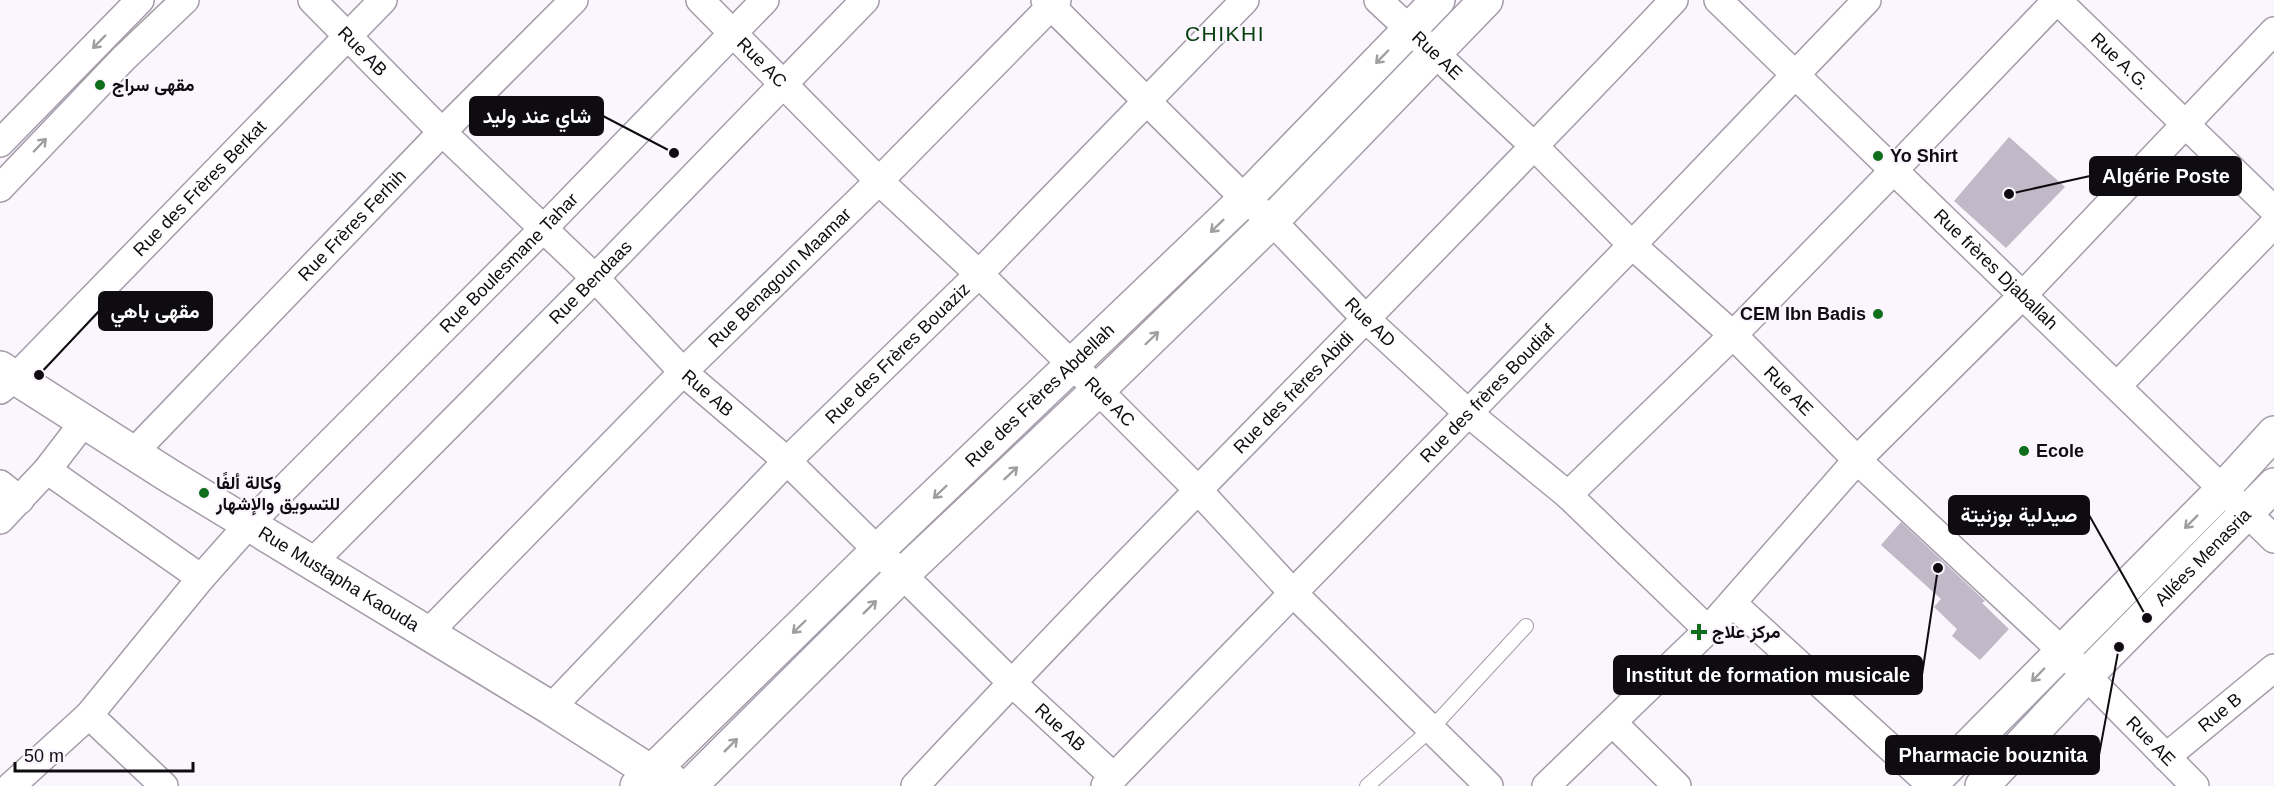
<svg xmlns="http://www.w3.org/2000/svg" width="2274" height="786" viewBox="0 0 2274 786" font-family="Arial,Vazirmatn,sans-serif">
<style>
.building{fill:#c1b9c7}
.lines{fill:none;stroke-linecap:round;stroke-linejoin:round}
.service-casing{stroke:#a49ca9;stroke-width:16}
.minor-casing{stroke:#a49ca9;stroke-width:30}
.tertiary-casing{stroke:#a49ca9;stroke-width:36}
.secondary-casing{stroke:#a49ca9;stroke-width:36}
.service{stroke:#fff;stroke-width:14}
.minor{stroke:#fff;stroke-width:27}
.tertiary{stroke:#fff;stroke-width:33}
.secondary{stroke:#fff;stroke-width:33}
.oneway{stroke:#9f9ea0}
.poi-dot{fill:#0f6e1b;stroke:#fbf6fe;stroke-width:2}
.labels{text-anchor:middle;stroke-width:4.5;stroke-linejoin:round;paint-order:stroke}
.street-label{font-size:18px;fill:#0f0c11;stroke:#fbf6fe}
.poi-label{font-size:18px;font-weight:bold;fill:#0f0c11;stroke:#fbf6fe;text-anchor:start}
.quarter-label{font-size:21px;letter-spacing:1.5px;fill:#033f0a;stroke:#fbf6fe}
.leader{fill:none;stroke:#0f0c11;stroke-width:2}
.callout-dot{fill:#0f0c11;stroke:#fbf6fe;stroke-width:2}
.callout{fill:#0f0c11;stroke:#0f0c11;stroke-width:2}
.callout-label{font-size:20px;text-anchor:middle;font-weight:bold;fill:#fff}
</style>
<rect width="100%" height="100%" fill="#fbf6fe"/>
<g class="building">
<polygon points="2009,137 2065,187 2006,248 1954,201"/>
<polygon points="1901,522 1985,601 1982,603 2009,629 1980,660 1952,636 1957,629 1934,607 1941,599 1881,545"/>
</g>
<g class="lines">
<defs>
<polyline id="service" points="1367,786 1431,729 1526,626"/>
<g id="minor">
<path id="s1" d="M312,0L442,132L595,278L683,372L787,461L1011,682L1114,777"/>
<path id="s2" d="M700,0L879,181L979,274L1098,390L1197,489L1293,593L1489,786"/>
<path id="s3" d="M1045,0L1245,199L1272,221L1367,320L1468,413L1568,495L1708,630"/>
<path id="s4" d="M1378,0L1535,147L1632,245L1733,335L1857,460L2062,651L2195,786"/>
<path id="s5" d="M1718,0L2274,539"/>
<path id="s6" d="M2057,0L2274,210"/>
<polyline points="0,143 140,0"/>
<polyline points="0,188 123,59 185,0"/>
<polyline points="2117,386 2274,224"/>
<path id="s7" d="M0,390L16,377L383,0"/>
<path id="s8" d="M133,453L442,132L574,0"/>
<polyline points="47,470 201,578"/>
<polyline points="0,484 20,500"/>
<polyline points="1568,495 1733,335 1894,170 2057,0"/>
<polyline points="0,520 47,470 84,422"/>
<path id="s9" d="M313,562L595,278L865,0"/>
<polyline points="1732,603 1931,785"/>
<path id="s10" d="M428,633L683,372L879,181L1057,0"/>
<path id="s11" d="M551,708L787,461L979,274L1245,0"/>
<polyline points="89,715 164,786"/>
<polyline points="1613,723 1677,786"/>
<path id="s12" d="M2166,757L2274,668"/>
<path id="s13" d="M11,786L89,715L201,578L249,524L543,229L765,0"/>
<path id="s14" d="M915,786C1163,519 1424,265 1674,0"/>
<path id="s15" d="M1105,786L1632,245L1867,0"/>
<polyline points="1546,786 1708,630 1857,460 2023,295 2274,31"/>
</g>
<g id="tertiary">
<polyline points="1929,786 2223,489 2274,433"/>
<path id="s16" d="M1982,786L2086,676L2274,485"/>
</g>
<g id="secondary">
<path id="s17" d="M0,368L168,475L551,708L651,772L671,780"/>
<path id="s18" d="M637,786L877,551L1245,199L1438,0"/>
<polyline points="690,786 903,574 1098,390 1272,221 1486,0"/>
</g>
</defs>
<use href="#service" class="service-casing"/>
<use href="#minor" class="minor-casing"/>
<use href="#tertiary" class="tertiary-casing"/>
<use href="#secondary" class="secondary-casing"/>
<use href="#service" class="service"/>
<use href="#minor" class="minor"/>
<use href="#tertiary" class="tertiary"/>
<use href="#secondary" class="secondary"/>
</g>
<defs><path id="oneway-shaft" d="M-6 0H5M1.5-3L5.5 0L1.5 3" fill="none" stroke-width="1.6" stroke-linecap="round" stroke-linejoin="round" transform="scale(1.5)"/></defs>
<g class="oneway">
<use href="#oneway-shaft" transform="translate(99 42) rotate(134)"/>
<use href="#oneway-shaft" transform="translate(1382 57) rotate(134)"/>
<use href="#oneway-shaft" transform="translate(40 145) rotate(-46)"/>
<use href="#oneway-shaft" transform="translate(1217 226) rotate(136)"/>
<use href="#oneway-shaft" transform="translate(1152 338) rotate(-44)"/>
<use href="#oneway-shaft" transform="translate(1011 473) rotate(-43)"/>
<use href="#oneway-shaft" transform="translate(940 492) rotate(136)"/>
<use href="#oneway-shaft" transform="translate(2191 522) rotate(135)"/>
<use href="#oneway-shaft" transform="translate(870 607) rotate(-45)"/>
<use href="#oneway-shaft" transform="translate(799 627) rotate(136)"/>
<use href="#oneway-shaft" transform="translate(2038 675) rotate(134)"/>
<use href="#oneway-shaft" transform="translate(731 745) rotate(-45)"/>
</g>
<g class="poi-dot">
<circle cx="100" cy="85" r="6"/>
<circle cx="1878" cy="156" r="6"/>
<circle cx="1878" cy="314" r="6"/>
<circle cx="2024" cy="451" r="6"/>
<circle cx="204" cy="493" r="6"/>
<path d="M1696 623h6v6h6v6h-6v6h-6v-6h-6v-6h6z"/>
</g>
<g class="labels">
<g class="street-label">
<text dy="6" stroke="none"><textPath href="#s1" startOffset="72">Rue AB</textPath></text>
<text dy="6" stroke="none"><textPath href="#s4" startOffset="81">Rue AE</textPath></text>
<text dy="6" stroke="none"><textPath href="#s2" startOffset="88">Rue AC</textPath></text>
<text dy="6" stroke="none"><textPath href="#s6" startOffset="88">Rue A.G.</textPath></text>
<text dy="6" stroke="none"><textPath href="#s7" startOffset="284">Rue des Frères Berkat</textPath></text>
<text dy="6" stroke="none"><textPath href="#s8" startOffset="316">Rue Frères Ferhih</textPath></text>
<text dy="6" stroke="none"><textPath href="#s13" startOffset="723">Rue Boulesmane Tahar</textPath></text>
<text dy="6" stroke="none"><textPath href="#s5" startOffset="387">Rue frères Djaballah</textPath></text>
<text dy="6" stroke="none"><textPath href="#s10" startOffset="500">Rue Benagoun Maamar</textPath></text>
<text dy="6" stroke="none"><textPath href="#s9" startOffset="394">Rue Bendaas</textPath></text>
<text dy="6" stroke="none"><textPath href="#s3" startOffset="458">Rue AD</textPath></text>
<text dy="6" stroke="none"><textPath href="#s11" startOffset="496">Rue des Frères Bouaziz</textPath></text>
<text dy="6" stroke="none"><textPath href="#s4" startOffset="567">Rue AE</textPath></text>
<text dy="6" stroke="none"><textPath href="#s1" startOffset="558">Rue AB</textPath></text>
<text dy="6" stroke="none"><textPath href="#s14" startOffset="546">Rue des frères Abidi</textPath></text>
<text dy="6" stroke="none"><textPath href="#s15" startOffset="548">Rue des frères Boudiaf</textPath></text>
<text dy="6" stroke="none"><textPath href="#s18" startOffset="561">Rue des Frères Abdellah</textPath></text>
<text dy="6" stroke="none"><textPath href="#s2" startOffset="574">Rue AC</textPath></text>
<text dy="6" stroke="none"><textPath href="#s16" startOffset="318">Allées Menasria</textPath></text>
<text dy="6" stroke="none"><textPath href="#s17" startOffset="399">Rue Mustapha Kaouda</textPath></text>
<text dy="6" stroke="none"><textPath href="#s12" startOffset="70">Rue B</textPath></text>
<text dy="6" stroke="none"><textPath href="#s1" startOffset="1044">Rue AB</textPath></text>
<text dy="6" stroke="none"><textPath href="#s4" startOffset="1071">Rue AE</textPath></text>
</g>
<g class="poi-label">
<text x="112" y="91">مقهى سراج</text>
<text x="1890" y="162">Yo Shirt</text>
<text x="1866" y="320" text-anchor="end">CEM Ibn Badis</text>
<text x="2036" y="457">Ecole</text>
<text x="216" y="489">وكالة ألفًا<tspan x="216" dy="21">للتسويق والإشهار</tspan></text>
<text x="1712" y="638">مركز علاج</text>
</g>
<g class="quarter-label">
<text x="1225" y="41">CHIKHI</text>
</g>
</g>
<path class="leader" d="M674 153L603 116M2009 194L2090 176M39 375L99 311M2147 618L2089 515M1938 568L1922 675M2119 647L2099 755"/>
<g class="callout-dot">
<circle cx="674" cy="153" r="6"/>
<circle cx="2009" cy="194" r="6"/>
<circle cx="39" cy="375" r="6"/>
<circle cx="2147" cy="618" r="6"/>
<circle cx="1938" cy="568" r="6"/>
<circle cx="2119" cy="647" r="6"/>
</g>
<g class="callout">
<rect x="470" y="97" width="133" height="38" rx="6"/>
<rect x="2090" y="157" width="151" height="38" rx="6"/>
<rect x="99" y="292" width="113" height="38" rx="6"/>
<rect x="1949" y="496" width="140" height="38" rx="6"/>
<rect x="1614" y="656" width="308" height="38" rx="6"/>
<rect x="1886" y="736" width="213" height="38" rx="6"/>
</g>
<g class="callout-label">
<text x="537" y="123">شاي عند وليد</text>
<text x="2166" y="183">Algérie Poste</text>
<text x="155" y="318">مقهى باهي</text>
<text x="2019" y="522">صيدلية بوزنيتة</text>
<text x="1768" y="682">Institut de formation musicale</text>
<text x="1993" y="762">Pharmacie bouznita</text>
</g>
<path d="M15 762v9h178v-9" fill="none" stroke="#0f0c11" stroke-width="3"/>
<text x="24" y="762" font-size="18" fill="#0f0c11" stroke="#fbf6fe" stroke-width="4.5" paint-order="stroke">50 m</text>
</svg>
